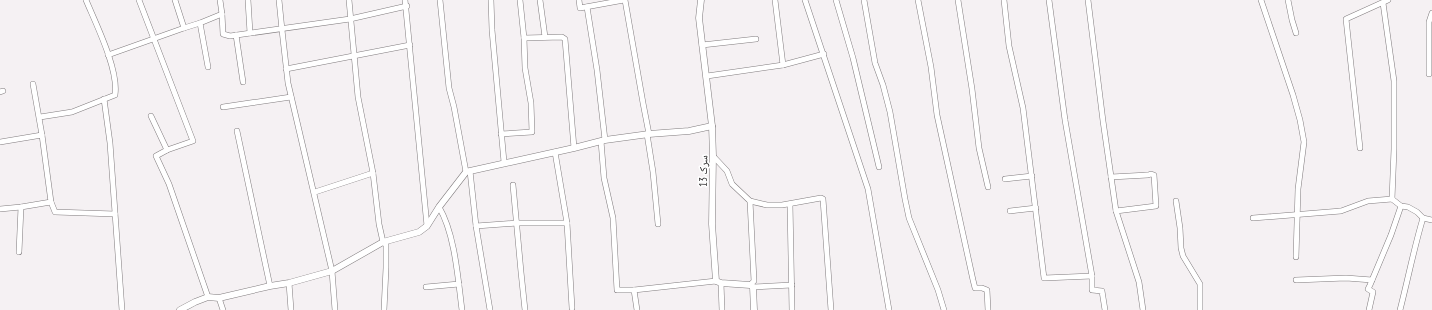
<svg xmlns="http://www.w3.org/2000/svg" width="1432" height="310" viewBox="0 0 1432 310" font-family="'PT Sans Narrow','Noto Naskh Arabic',sans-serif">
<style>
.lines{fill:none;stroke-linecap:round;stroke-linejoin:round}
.minor-casing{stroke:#807c7e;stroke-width:6}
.tertiary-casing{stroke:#807c7e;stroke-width:7}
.minor{stroke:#fff;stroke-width:5}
.tertiary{stroke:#fff;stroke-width:6}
.labels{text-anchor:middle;stroke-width:3;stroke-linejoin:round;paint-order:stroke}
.street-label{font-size:11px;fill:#2c2a2b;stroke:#fff}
</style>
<rect width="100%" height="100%" fill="#f5f1f3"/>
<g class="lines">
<defs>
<g id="minor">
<polyline points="139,0 193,141 167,150 156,156 169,184 208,297"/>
<polyline points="175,0 184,28"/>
<polyline points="220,0 222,14 223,34 230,36 350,19 407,6"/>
<polyline points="248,0 250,33"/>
<polyline points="279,0 282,30 288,83 332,271 335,310"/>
<polyline points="349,0 358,97 373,173 379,224 383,242 386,245 386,268 384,310"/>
<polyline points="405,0 427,226"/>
<polyline points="440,0 449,88 454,107 466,172"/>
<polyline points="491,0 492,30 504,162"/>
<polyline points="540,0 545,37"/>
<polyline points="579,0 580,8 624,0"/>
<polyline points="625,0 643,103 649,134"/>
<polyline points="775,0 783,65"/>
<polyline points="805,0 868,189 889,310"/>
<polyline points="836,0 853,58 879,167"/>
<polyline points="864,0 875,63 883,85 890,112 905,199 909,218 938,290 944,310"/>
<polyline points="918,0 931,67 937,115 973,280 975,288 982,288 987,290 988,310"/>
<polyline points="958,0 972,89 979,148 988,187"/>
<polyline points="1004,0 1009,46 1023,108 1044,278 1092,276"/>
<polyline points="1049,0 1065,120 1092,276 1092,290 1102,291 1105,310"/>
<polyline points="1088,0 1103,121 1116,211 1139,282 1143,310"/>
<polyline points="1261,0 1293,95 1300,120 1304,142 1298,189 1296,257"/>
<polyline points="1288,0 1292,20 1296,33"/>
<polyline points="587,7 597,70 605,140"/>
<polyline points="200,23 208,67"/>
<polyline points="236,35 243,82"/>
<polyline points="524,38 562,37 565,39 574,148"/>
<polyline points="702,45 756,39"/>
<polyline points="108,55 184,28 200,23 222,14"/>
<polyline points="286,69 410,45"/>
<polyline points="1429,74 1429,22 1432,13"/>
<polyline points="707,76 783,65 824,54"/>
<polyline points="33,84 42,135 51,202 55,212 115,214"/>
<polyline points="0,92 3,91"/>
<polyline points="104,99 110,143 122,310"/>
<polyline points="223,107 291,97"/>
<polyline points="151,116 167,150"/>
<path d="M40,117L72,112L115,95C119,70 96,24 86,0"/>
<polyline points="237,131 270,286"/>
<polyline points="501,134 532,132 531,103 525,68 524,38 520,0"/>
<polyline points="647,134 653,172 658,224"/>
<polyline points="601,141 604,178 613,218 617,290 634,290"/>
<polyline points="0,142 42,135"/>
<polyline points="1360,148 1346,19 1388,0"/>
<polyline points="555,152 567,223 572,308"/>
<polyline points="713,156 727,171 732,184 750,201 767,205 782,205 821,198 823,199 831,310"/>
<polyline points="470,171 476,226 490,310"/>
<polyline points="1111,177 1148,175 1151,174 1154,175 1156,206 1116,211"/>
<polyline points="1005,179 1032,176"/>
<polyline points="513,185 521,272 525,310"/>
<polyline points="315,192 373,173"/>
<polyline points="1392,199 1401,206 1408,207 1417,212 1423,218 1432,220"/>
<polyline points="1176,201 1180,228 1181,248 1183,256 1200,284 1200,310"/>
<polyline points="790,204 792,310"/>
<path d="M439,207C455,234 458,279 462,310"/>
<polyline points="0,209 21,207 51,202"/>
<polyline points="1010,211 1036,208"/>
<polyline points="1253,218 1341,211 1368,201 1392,199 1394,149 1394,81 1383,3"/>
<polyline points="476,226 517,223 567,223"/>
<polyline points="19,252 21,207"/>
<polyline points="1296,280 1346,278 1372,280"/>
<polyline points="289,283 291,310"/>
<polyline points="721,283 722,310"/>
<polyline points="750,285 754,281 750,201"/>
<polyline points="426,287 459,284"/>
<polyline points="753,287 792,285"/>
<polyline points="219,298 223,310"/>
<polyline points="637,310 634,290 716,281"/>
<polyline points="1369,310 1373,292 1368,289 1370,285 1391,235 1401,206"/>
<path d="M1400,310C1408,279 1414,248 1423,218"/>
</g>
<g id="tertiary">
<polyline points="701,0 699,18 712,126 713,156 712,224 716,281 721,283 750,285 753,287 754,310"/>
<polyline points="180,310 195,302 208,297 219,298 270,286 289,283 332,271 383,242 419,232 427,226 439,207 466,172 470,171 574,148 605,140 649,134 689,131 712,126"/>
</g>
</defs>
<use href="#minor" class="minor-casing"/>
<use href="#tertiary" class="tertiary-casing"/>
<use href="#minor" class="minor"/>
<use href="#tertiary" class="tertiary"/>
</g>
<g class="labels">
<g class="street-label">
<text transform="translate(703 171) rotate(-89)" y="4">سرک 13</text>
</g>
</g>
</svg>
